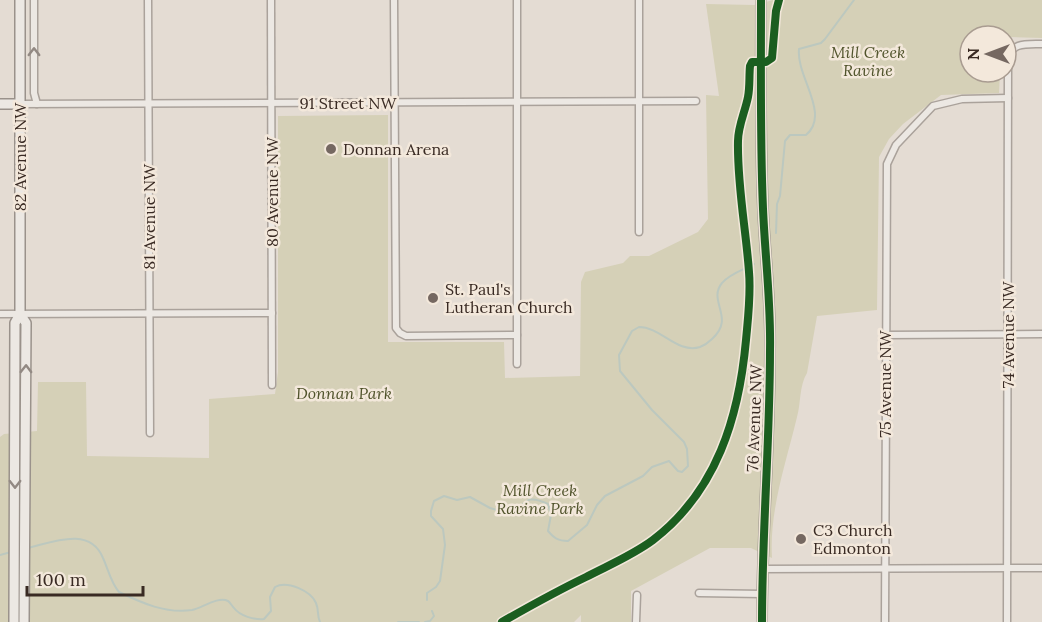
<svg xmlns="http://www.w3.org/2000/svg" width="1042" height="622" viewBox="0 0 1042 622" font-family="Lora,serif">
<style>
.green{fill:#d5d0b7}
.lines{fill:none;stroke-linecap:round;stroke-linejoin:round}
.stream{stroke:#bcc8bf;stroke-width:2}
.street-casing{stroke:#aaa29b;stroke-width:9}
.secondary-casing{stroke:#9a928b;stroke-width:12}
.street{stroke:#ece8e3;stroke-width:6}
.secondary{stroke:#ece8e3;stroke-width:9}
.cycleway-casing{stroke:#f3e8db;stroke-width:11}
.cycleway{stroke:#1b5e20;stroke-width:8}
.oneway{stroke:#928983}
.poi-dot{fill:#756861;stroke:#f3e8db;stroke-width:2}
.labels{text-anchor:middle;stroke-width:5;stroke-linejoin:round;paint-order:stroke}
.park-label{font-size:16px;font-style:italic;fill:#50532b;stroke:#f3e8db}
.street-label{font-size:16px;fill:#392a23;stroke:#f3e8db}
.poi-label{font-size:16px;fill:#392a23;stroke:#f3e8db;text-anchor:start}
</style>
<rect width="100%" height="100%" fill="#e4dcd3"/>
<path class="green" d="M773,0H1042V38L970,36V72H1000L999,93L941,95L903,124L889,139L879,157L877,310L817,316L807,373C799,386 801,403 797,417C786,463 769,511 772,558L751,548H710L631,591V622H581V615L574,622H0V437L4,434L37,431L38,382H86L87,456L209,458V399L275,394L278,372V116L388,115V342H504L505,378L580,376L581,282L585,272L623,263L630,256H649L698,232L708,219L706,95L719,96L706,4L754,5Z"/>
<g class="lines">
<g class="stream">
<path d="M776,233L777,204L780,196L785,141L790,135H806C831,114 796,77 799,49L821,43L825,39L854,0"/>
<path d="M28,548C53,542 90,526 103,558C108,569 111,583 119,592C142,603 166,614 192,610C202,608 218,596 228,601C230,602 232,606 234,608C240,616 254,620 264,619L271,611L270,597L275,587C287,580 311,591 316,603C319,610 317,616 320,622"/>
<polyline points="0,555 11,552"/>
<path d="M427,600V593L436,587L440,581L445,545L443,529L431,516V511L434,501L444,496L457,500L470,497L490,508L511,514C527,504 524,493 548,504L551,515L548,531C554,538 558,541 568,541L587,525L597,505L605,496L643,476L652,467L669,461L678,471L682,472L688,466L687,449L684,442L652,410L620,371L619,355L632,331L639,327C661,327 677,354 700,347C705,345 708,343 712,339C736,318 707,301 722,283C729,274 745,269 754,264"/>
<polyline points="398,622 419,622"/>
<polyline points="425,622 430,621 434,616 432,611"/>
</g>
<defs>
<g id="street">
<polyline points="34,0 34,93 37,104"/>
<polyline points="148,0 150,433"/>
<polyline points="271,0 272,385"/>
<polyline points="394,0 396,328 400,333 406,336 517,335"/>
<polyline points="517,0 517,364"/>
<polyline points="639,0 639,232"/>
<polyline points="20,104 696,101"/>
<polyline points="0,314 272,313"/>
<polyline points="885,335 1042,334"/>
<polyline points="762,569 1042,568"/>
<polyline points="699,593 762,594"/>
<polyline points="636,622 637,595"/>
<polyline points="885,622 887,164 896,145 933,106 962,99 1008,98"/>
<path d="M1007,622L1008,61C1010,42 1026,44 1042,44"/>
</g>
<g id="secondary">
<path d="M761,0C761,70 760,139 763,209C765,256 771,302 770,350C770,440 762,531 762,622"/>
<polyline points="0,104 20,104"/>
<polyline points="20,314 26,323 24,622"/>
<polyline points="14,622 15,323 20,314 20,0"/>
</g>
</defs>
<use href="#street" class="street-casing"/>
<use href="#secondary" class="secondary-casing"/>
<use href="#street" class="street"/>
<use href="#secondary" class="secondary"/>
<defs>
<g id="cycleway">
<path d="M761,0C761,70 760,139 763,209C765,256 771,302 770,350C770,440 762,531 762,622"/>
<path d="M502,622C530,606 557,591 586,577C609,565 633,555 653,540C717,491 739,417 746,340C748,318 751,295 749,272C746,229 737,185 738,141C738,126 745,112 748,97C750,87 749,76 750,66L752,62H766L772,58L776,11L779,0"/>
</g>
</defs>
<use href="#cycleway" class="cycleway-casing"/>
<use href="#cycleway" class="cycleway"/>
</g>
<defs><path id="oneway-chevron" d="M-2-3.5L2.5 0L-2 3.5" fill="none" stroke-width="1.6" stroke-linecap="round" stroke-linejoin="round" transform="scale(1.5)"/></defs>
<g class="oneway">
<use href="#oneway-chevron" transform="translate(34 52) rotate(-90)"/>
<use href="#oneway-chevron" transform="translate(26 369) rotate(-89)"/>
<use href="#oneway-chevron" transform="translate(15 484) rotate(90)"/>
</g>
<g class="poi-dot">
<circle cx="331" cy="149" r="6"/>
<circle cx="433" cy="298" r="6"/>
<circle cx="801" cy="539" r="6"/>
</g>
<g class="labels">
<g class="park-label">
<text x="868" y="58">Mill Creek<tspan x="868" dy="18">Ravine</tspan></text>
<text x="344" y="399">Donnan Park</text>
<text x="540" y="496">Mill Creek<tspan x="540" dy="18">Ravine Park</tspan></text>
</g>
<g class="street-label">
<text x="348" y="109">91 Street NW</text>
<text transform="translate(20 157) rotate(-90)" y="6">82 Avenue NW</text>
<text transform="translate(272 192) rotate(-90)" y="6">80 Avenue NW</text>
<text transform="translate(149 217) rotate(-90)" y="6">81 Avenue NW</text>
<text transform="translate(1008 335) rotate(-90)" y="6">74 Avenue NW</text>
<text transform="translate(885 384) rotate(-90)" y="6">75 Avenue NW</text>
<text transform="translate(754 418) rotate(-88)" y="6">76 Avenue NW</text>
</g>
<g class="poi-label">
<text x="343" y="155">Donnan Arena</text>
<text x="445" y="295">St. Paul's<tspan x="445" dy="18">Lutheran Church</tspan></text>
<text x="813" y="536">C3 Church<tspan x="813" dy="18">Edmonton</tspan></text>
</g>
</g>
<g transform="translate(988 54) rotate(270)"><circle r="28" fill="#f3e8db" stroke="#a99c91" stroke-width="1.5"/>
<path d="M0-4.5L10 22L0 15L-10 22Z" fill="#756861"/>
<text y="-9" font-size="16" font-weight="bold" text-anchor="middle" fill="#392a23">N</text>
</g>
<path d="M27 586v9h116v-9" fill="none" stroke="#392a23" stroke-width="3"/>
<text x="36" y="586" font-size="18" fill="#392a23" stroke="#f3e8db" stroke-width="4.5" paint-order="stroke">100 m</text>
</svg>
